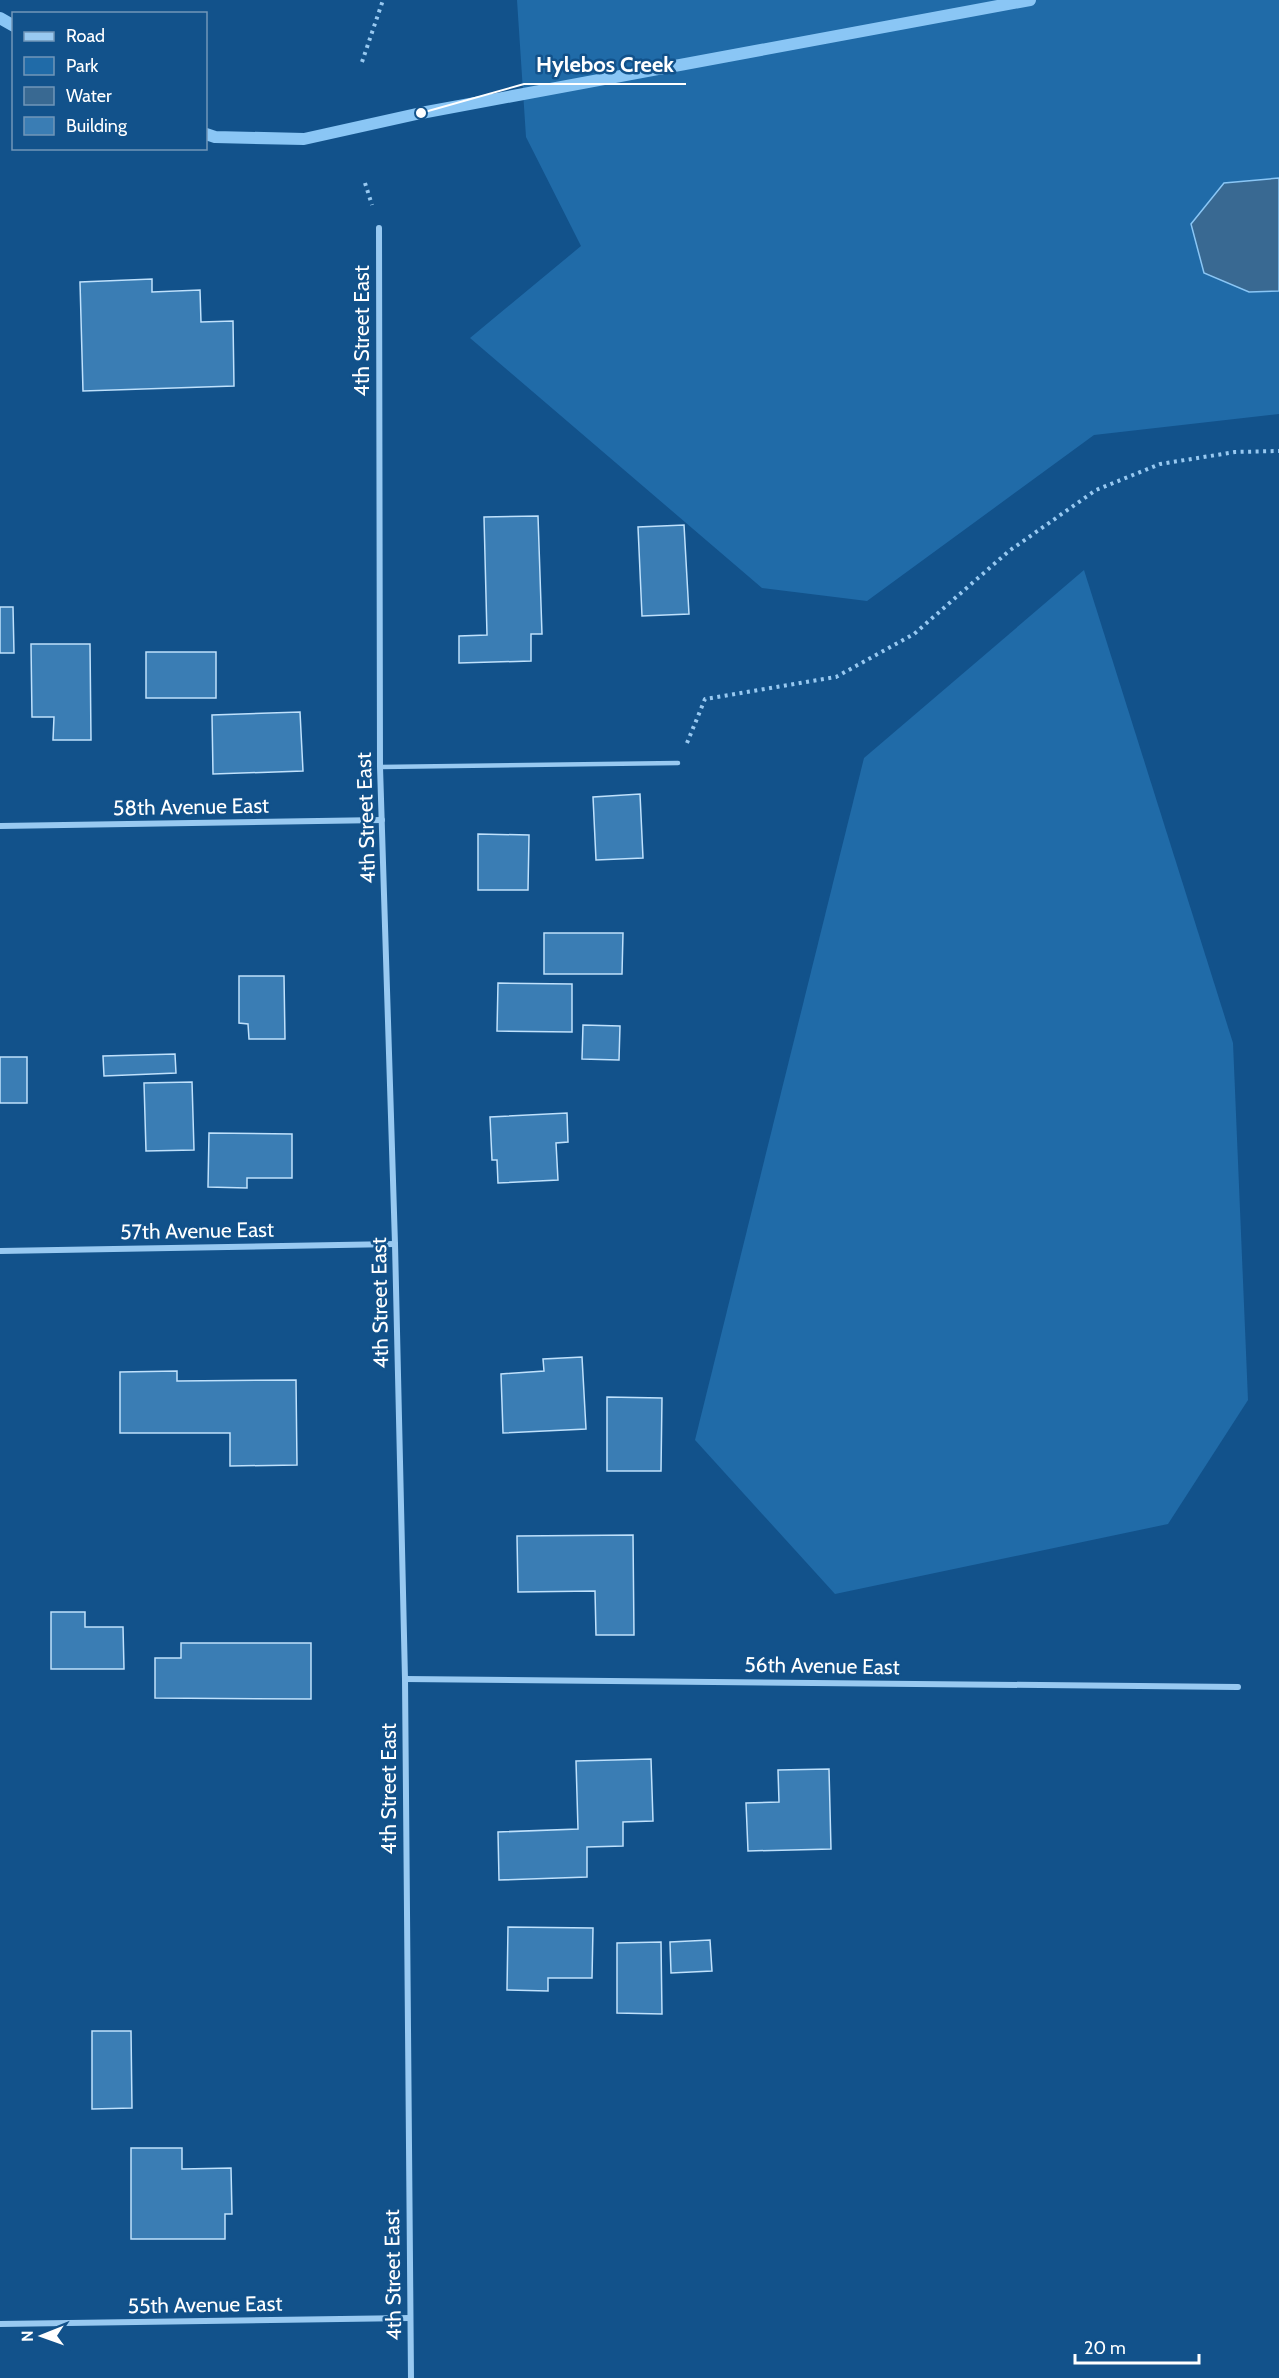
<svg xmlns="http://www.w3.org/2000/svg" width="1279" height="2378" viewBox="0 0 1279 2378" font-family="Cabin,sans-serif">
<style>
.green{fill:#206ba8}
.water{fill:#396992;stroke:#8ac6f5;stroke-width:1.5}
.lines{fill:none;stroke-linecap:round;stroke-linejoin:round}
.stream{stroke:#8ac6f5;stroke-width:12}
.building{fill:#3a7db4;stroke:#bfe1fc;stroke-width:1.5}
.path{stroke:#98c9f1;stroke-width:4;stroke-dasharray:3 4.5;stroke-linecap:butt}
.service{stroke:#98c9f1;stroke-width:4.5}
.minor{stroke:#98c9f1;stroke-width:6}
.labels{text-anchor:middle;stroke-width:5;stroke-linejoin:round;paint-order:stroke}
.street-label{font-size:21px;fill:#fff;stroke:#12528b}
.leader{fill:none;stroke:#fff;stroke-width:2}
.callout-dot{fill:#fff;stroke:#12528b;stroke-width:2}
.callout-label{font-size:22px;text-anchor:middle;font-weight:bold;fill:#fff;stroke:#12528b;stroke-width:5;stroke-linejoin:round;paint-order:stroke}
</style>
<rect width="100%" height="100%" fill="#12528b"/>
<g class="green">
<polygon points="517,0 1279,0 1279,414 1094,435 867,601 762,588 470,338 581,246 526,137"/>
<polygon points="1084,570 1233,1043 1248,1400 1168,1524 835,1594 695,1440 864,758"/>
</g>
<polygon class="water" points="1279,178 1279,291 1249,292 1204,273 1191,224 1224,183"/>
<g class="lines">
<g class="stream">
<polyline points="0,18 14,26"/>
<polyline points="206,134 215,137 304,139 421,113 1030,0"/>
</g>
</g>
<g class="building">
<polygon points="152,279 152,292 200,290 201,322 233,321 234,386 83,391 80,282"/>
<polygon points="538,516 542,634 531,634 531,661 459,663 459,636 487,635 484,517"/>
<polygon points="684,525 689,614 642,616 638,527"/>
<polygon points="0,607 13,607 14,653 0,653"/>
<polygon points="31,644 90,644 91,740 53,740 54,717 32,717"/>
<rect x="146" y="652" width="70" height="46"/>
<polygon points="300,712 303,771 213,774 212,715"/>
<polygon points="640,794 643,858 596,860 593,797"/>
<polygon points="478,834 529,835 528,890 478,890"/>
<polygon points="544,933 623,933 622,974 544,974"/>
<polygon points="239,976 284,976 285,1039 249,1039 248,1024 239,1023"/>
<polygon points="498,983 572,984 572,1032 497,1031"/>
<polygon points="583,1025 620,1026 619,1060 582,1059"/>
<polygon points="175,1054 176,1073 104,1076 103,1056"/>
<rect x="0" y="1057" width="27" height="46"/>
<polygon points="192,1082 194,1150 146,1151 144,1083"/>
<polygon points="567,1113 568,1142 556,1143 558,1180 498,1183 497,1160 492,1160 490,1117"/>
<polygon points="209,1133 292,1134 292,1178 247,1178 247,1188 208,1187"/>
<polygon points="582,1357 586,1429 503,1433 501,1374 544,1371 543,1359"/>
<polygon points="177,1371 177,1381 296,1380 297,1465 230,1466 230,1433 120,1433 120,1372"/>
<polygon points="607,1397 662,1398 661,1471 607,1471"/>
<polygon points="633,1535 634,1635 596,1635 595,1591 518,1592 517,1536"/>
<polygon points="51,1612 85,1612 85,1627 123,1627 124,1669 51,1669"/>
<polygon points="181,1643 311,1643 311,1699 155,1698 155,1658 181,1658"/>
<polygon points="651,1759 653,1821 623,1822 623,1846 587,1847 587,1877 499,1880 498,1832 578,1829 576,1761"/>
<polygon points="829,1769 831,1849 748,1851 746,1803 779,1802 778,1770"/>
<polygon points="508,1927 593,1928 592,1978 548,1978 548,1991 507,1990"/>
<polygon points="710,1940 712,1971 671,1973 670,1942"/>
<polygon points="661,1942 662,2014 617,2013 617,1943"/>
<polygon points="92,2031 131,2031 132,2108 92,2109"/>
<polygon points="131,2148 182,2148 182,2169 231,2168 232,2214 225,2214 225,2239 131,2239"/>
</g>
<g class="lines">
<g class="path">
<polyline points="362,62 383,0"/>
<polyline points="365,183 372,205"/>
<polyline points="687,743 705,699 836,677 914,634 1009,551 1096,490 1160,464 1235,452 1279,451"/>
</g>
<polyline class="service" points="380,767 678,763"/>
<g class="minor">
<polyline points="379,228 380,767 395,1244 405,1679 411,2378"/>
<polyline points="0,826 382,820"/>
<polyline points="0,1251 395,1244"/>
<polyline points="405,1679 1238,1687"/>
<polyline points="0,2324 410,2318"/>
</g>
</g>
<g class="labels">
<g class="street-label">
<text transform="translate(362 331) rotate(-90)" y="7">4th Street East</text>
<text transform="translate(191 807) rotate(-1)" y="7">58th Avenue East</text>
<text transform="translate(366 818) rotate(-92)" y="7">4th Street East</text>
<text transform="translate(197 1231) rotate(-1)" y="7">57th Avenue East</text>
<text transform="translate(380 1303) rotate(-91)" y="7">4th Street East</text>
<text transform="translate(822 1666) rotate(1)" y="7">56th Avenue East</text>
<text transform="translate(389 1789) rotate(-90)" y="7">4th Street East</text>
<text transform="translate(393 2275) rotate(-91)" y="7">4th Street East</text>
<text transform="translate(205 2305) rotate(-1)" y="7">55th Avenue East</text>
</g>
</g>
<path class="leader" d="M421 113L524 84H686"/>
<circle class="callout-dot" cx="421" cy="113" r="6"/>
<g class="callout-label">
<text x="605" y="72">Hylebos Creek</text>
</g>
<rect x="12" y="12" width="195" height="138" fill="#12528b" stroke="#7197b9" stroke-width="1.5"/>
<rect x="24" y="32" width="30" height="9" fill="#98c9f1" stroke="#7197b9" stroke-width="1.5"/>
<text x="66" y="42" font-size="18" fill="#ffffff">Road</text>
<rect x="24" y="57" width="30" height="18" fill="#206ba8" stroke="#7197b9" stroke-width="1.5"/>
<text x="66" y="72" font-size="18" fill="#ffffff">Park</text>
<rect x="24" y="87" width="30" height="18" fill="#396992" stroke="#7197b9" stroke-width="1.5"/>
<text x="66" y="102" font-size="18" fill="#ffffff">Water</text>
<rect x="24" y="117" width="30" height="18" fill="#3a7db4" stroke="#7197b9" stroke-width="1.5"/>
<text x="66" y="132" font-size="18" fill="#ffffff">Building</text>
<g transform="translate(42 2336) rotate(269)" stroke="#12528b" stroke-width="4.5" paint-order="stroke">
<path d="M0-4.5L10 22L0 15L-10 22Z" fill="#ffffff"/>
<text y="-9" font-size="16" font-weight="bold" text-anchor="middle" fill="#ffffff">N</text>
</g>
<path d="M1075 2354v9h124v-9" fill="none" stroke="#ffffff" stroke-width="3"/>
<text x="1084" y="2354" font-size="18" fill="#ffffff" stroke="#12528b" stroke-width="4.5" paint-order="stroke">20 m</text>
</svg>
